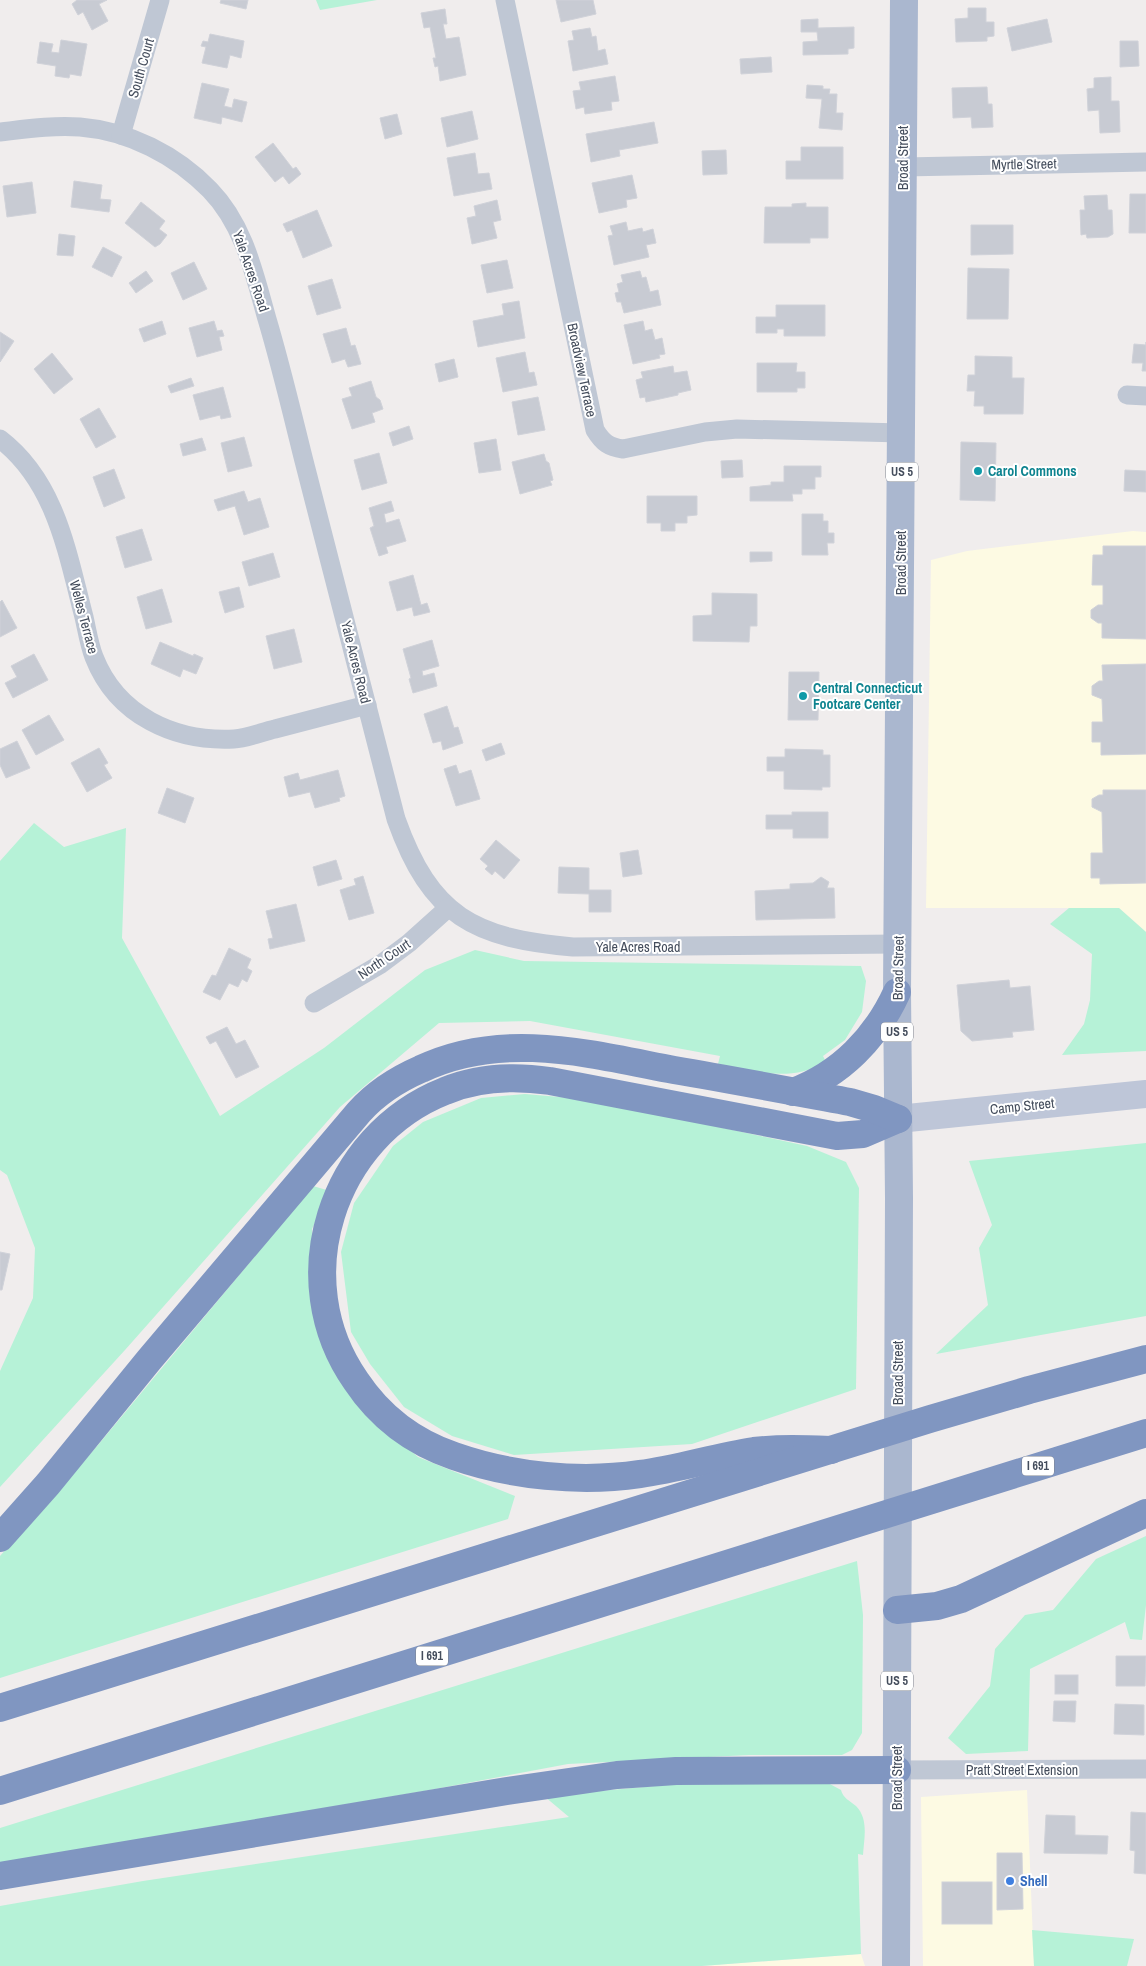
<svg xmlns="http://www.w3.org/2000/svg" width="1146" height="1966" viewBox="0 0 1146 1966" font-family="'Archivo Narrow',sans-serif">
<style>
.commercial{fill:#fdfae3}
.green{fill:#b6f2d7}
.building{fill:#c8cbd3;stroke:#d0d2d9}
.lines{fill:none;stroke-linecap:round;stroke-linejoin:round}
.street{stroke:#bfc7d4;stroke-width:19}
.secondary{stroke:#bec6d8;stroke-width:28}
.primary{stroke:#aab7cf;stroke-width:28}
.highway{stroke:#8096c1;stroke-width:28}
.culture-dot{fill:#0f9aa8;stroke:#fff;stroke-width:2}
.shop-dot{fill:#3f7fe0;stroke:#fff;stroke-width:2}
.labels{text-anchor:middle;stroke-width:4;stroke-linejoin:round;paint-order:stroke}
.shield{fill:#fff;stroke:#7c828d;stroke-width:1}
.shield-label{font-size:12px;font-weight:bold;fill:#444d5c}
.street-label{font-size:14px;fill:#444d5c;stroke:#fff}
.culture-label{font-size:14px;font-weight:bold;fill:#0d838f;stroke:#fff;text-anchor:start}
.shop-label{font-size:14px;font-weight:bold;fill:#366cbe;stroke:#fff;text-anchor:start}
</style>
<rect width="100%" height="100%" fill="#f0eded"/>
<g class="commercial">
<polygon points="1133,531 1146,532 1146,932 1119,908 926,908 931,560 967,551"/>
<polygon points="1027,1790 1034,1966 923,1966 921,1797"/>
<polygon points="861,1954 865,1966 702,1966"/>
</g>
<g class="green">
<polygon points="316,0 377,0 320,10"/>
<path d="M34,823L64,847L126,828L122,938L220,1116L324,1048L425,970L475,950L524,961L861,966L866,981L862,1012L845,1040L823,1056L826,1062C790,1083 755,1071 718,1064L720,1056L530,1021L439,1023L340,1107L125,1350L0,1487V1371L33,1298L35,1248L7,1175L0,1170V861Z"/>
<polygon points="1069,908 1119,908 1146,932 1146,1051 1062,1055 1084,1024 1090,1000 1092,954 1050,924"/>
<polygon points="525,1094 594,1100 807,1146 846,1162 859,1188 856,1389 692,1444 514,1455 452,1436 404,1407 370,1364 351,1332 341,1252 354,1203 393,1146 423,1122 481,1098"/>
<polygon points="1146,1143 1146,1316 936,1354 988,1305 979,1248 992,1225 969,1161"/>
<polygon points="313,1186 330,1191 312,1229 315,1301 366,1411 418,1457 515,1496 508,1519 0,1678 0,1556 98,1445"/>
<polygon points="1146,1536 1146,1605 1142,1640 1130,1639 1125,1622 1030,1669 1028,1751 966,1754 948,1738 990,1686 995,1649 1025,1615 1053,1610 1096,1559"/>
<polygon points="857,1561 863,1615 862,1733 852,1750 842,1755 749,1755 568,1764 430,1790 0,1864 0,1828"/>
<path d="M828,1783L841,1790C843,1798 850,1801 856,1806C869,1819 864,1839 863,1855L858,1854L861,1954L702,1966H0V1906L143,1881L569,1817L544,1796L677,1784Z"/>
<polygon points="1032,1930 1134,1939 1127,1966 1034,1966"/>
</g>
<g class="building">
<polygon points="77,0 107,0 99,4 108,21 92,30 83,12 78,15 72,4"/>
<polygon points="221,0 248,0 246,9 220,3"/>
<polygon points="556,0 593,0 596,14 561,22"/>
<polygon points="968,8 986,8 986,22 994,22 994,36 987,37 987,41 956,42 955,19 968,18"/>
<polygon points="445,9 447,24 443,24 446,39 459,37 466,75 440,81 438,66 435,67 433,58 436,58 430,27 424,28 421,13"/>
<polygon points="818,19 818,28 854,27 854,48 848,49 848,54 803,55 803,42 818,41 817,32 801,32 801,20"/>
<polygon points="1047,19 1052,42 1012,51 1007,28"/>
<polygon points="590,28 592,37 596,36 598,51 605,49 608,64 573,71 568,41 574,40 572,31"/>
<polygon points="210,34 244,41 241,58 230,55 227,68 202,63 206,47 201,46 203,41 208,42"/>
<polygon points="61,40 87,44 81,76 70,74 69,78 55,76 56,66 37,63 40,42 53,44 51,52 59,53"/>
<polygon points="1120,41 1138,41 1139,66 1120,67"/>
<polygon points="771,57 772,72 741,74 740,59"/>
<polygon points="615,76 619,101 611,102 612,110 585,114 584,107 576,109 573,91 581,90 579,82"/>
<polygon points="1111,77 1111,101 1119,101 1120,132 1100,133 1099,110 1088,111 1087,89 1094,88 1094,78"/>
<polygon points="202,83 229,89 224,106 232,108 234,99 247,102 242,122 222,117 221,124 194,118"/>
<polygon points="807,85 823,86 823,89 830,89 829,94 837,94 836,113 843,113 842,130 819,128 822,99 806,98"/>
<polygon points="987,87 988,104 992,104 993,127 972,128 971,117 953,118 952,88"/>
<polygon points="472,111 478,139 447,147 441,118"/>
<polygon points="397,114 402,134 385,139 380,118"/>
<polygon points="654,122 658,143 619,150 620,156 591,162 586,134"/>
<polygon points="273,143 293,169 296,167 301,174 289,184 283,176 275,182 255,157"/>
<polygon points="801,147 843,147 843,179 786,179 786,161 801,161"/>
<polygon points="726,150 727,174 703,175 702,151"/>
<polygon points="475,153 478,174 489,173 492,189 454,196 447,158"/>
<polygon points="632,175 637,198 626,200 627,207 599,213 592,183"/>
<polygon points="74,181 102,185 100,199 111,200 109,212 71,207"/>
<polygon points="32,182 36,213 7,217 3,186"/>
<polygon points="1130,194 1146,194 1146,233 1129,233"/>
<polygon points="1107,195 1108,210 1112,210 1113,234 1108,237 1087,238 1086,234 1081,235 1080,210 1085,210 1084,196"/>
<polygon points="497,200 501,220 493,222 497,238 472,244 467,218 476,216 474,206"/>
<polygon points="141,202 165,221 159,229 167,235 160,244 155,247 125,223"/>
<polygon points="806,203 806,207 828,207 828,238 810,238 810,243 764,243 765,207 792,207 792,204"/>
<polygon points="317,210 332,246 303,258 292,230 287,232 283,224"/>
<polygon points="626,222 628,231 642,228 643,232 653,229 656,243 646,245 649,257 614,265 608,236 613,235 610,226"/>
<polygon points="971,225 1013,225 1013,254 971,255"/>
<polygon points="59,234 75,236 73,256 57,255"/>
<polygon points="103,247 122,257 112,277 92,267"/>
<polygon points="507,260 513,288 487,293 481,265"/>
<polygon points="194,262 207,289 183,300 171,273"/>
<polygon points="968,268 1009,269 1008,319 967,319"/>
<polygon points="146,271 153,281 136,293 129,283"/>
<polygon points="640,271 642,278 646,277 650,292 658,290 661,305 624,313 621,302 617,302 615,293 619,292 617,284 623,282 621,275"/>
<polygon points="332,279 341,308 317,315 308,286"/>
<polygon points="519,301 525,338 478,347 473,321 504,315 502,304"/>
<polygon points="776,305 825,305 825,336 784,336 784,329 777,329 777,333 756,333 756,317 776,317"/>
<polygon points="162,321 166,334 144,342 139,329"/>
<polygon points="214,321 217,331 222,330 224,336 219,337 222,350 197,357 189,328"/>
<polygon points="643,321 645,331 652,329 655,340 662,338 665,354 659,355 660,358 633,364 624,325"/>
<polygon points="346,328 351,346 355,345 361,364 348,367 345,359 332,363 323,334"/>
<polygon points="0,332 14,341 0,362"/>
<polygon points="1146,342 1146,371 1142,371 1143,363 1132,363 1134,344 1146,345"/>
<polygon points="525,352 529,373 534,372 537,385 503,392 496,358"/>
<polygon points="52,353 73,379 54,394 34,369"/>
<polygon points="975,356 1012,357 1012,378 1024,378 1023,414 984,414 984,406 974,406 975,391 967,391 968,375 975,375"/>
<polygon points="454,359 458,377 439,382 435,364"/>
<polygon points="757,363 797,363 796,372 805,372 805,388 797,388 797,392 757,392"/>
<polygon points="673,366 674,373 687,371 691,390 678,393 678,395 646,402 645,397 640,398 636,380 643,378 641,372"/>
<polygon points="191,378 194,386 171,393 168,386"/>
<polygon points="371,381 376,397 380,400 383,409 372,413 375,422 352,429 342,399 352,396 349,388"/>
<polygon points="223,387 231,417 221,419 220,415 200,420 193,395"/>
<polygon points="538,397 545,430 518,435 512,402"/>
<polygon points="99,408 116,437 96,448 80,419"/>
<polygon points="409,426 413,439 393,446 389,433"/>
<polygon points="244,437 252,466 228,472 221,443"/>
<polygon points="202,438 206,450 183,456 180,444"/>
<polygon points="496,439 501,470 479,473 474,443"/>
<polygon points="961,442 996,443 995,501 960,500"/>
<polygon points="379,453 387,483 362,490 354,460"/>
<polygon points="544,454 546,461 549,463 553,480 550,481 552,485 520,494 512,462"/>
<polygon points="742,460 743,477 722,478 721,461"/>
<polygon points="784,466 821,466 821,477 815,477 815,489 802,489 802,494 792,494 793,501 750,501 750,487 771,485 771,482 784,482"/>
<polygon points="114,469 125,498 104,507 93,477"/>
<polygon points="1125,470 1146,471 1146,492 1124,491"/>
<polygon points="244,491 248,502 260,498 269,527 244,535 235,506 218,511 214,500"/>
<polygon points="647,496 697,496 697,515 687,516 687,523 675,523 675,531 661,531 661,523 647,523"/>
<polygon points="391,501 394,511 384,514 386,523 399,519 406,541 386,547 388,553 379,556 370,528 374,526 369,508"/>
<polygon points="802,514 823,514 823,521 828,521 828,533 834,533 834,543 827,543 828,555 802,555"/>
<polygon points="142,529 152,560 125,568 116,537"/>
<polygon points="1103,546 1146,546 1146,639 1102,638 1102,623 1098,623 1091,618 1091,610 1098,605 1103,605 1103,585 1092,585 1093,555 1103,555"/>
<polygon points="750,552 772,552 772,561 750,562"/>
<polygon points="273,553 280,577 249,586 242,562"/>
<polygon points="413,575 421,605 427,603 430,612 414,616 412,607 397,611 389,582"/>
<polygon points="239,587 244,607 225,613 219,592"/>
<polygon points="162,589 172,622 146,629 137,597"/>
<polygon points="712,593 757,594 757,626 750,626 749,642 693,641 693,616 712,615"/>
<polygon points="2,600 17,628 0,637 0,602"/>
<polygon points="294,629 302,662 274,669 266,636"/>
<polygon points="432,640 439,666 422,671 423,676 434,673 437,686 413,693 409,679 411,678 403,649"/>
<polygon points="160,642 193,656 194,654 203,658 196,674 183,669 180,677 151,664"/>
<polygon points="34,654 48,680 13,698 5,683 17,677 11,666"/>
<polygon points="1146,664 1146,754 1101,755 1101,742 1092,742 1092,722 1103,722 1102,699 1092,695 1092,686 1099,681 1103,681 1102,665"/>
<polygon points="789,672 819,672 818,720 788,720"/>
<polygon points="447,706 454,728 458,727 463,743 443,750 441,741 433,743 424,714"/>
<polygon points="49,715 64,740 36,755 22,730"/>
<polygon points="17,741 30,768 6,778 0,765 0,749"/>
<polygon points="501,743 505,754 486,761 482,750"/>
<polygon points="99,748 108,763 104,765 112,778 87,792 71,763"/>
<polygon points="785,749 823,750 823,755 830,755 830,787 822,787 822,790 784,789 784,771 767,771 767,757 785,757"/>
<polygon points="456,765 459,774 471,770 480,799 456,806 444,769"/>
<polygon points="338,770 345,796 339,798 340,801 315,808 310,792 289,797 284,777 298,773 300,780"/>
<polygon points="167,788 194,798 185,823 158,813"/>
<polygon points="1103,790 1146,790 1146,883 1100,884 1100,878 1091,878 1091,853 1103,853 1102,812 1092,807 1092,799 1099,795 1103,795"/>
<polygon points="792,812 828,812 828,838 793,838 793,829 766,829 766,815 792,815"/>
<polygon points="496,840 520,860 504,879 495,871 492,875 485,869 488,866 480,859"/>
<polygon points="638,850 642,874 623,877 620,853"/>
<polygon points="336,860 342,879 318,886 313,867"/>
<polygon points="559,867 589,868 589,890 611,890 611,912 589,912 589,894 558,893"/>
<polygon points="363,876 374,913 349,920 340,890 356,885 354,879"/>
<polygon points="821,877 829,882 827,888 834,888 835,918 756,920 755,891 790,889 790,884 813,883"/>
<polygon points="296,904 305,941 270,949 268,939 273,938 266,911"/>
<polygon points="229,948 251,959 247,968 252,971 247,982 242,979 238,987 229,983 220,1000 203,992 212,975 216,976"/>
<polygon points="1009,980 1010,988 1030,986 1034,1030 1012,1032 1013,1037 972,1041 961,1031 957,985"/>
<polygon points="227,1027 236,1044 245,1040 259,1067 236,1078 216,1041 210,1044 206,1037"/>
<polygon points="0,1252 10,1254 2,1290 0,1290"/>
<polygon points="1116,1656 1146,1656 1145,1686 1116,1686"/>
<rect x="1055" y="1675" width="23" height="19"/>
<polygon points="1054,1701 1076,1701 1075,1722 1053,1721"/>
<polygon points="1115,1704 1144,1705 1144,1735 1114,1734"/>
<polygon points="1131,1812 1146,1813 1146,1874 1134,1873 1135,1851 1130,1850"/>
<polygon points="1046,1815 1075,1816 1075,1835 1108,1836 1107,1854 1044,1853"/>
<polygon points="997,1853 1022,1853 1023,1909 997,1910"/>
<rect x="942" y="1882" width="50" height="42"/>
</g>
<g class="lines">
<g class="street">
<path d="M505,0L595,430C603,443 609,447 623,449L705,432L737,429L902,433"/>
<path d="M0,132C26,129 53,125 80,127C129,131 176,155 210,190C244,225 254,273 267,319C281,366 292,413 304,461C335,580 365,700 396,819C431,917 474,938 573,947L898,944"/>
<polyline points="121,135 160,0"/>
<polyline points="903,167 1146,162"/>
<polyline points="1127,395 1146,396"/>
<path d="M0,439C56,482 67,552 84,617C87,630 89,644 94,657C117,716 175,742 234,739C248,738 262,732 275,729C306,721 336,713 367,705"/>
<polyline points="314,1003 381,964 409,943 448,908"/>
<polyline points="897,1770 1146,1769"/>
</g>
<polyline class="secondary" points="898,1119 1146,1094"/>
<polyline class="primary" points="896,1966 899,1198 897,992 904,0"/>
<g class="highway">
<path d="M793,1092C841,1074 876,1038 897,992"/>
<path d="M831,1450C805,1449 780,1448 754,1451C715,1457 678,1469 640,1474C580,1483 511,1476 454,1456C413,1442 380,1417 356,1381C285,1280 331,1136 445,1091C478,1077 515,1076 550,1081L837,1136L863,1134L898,1119"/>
<path d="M0,1538L48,1484L149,1360L359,1112C376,1093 398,1079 421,1069C503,1030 590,1054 674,1070C733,1080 791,1091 850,1102L874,1109L898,1119"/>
<polyline points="897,1610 937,1606 961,1599 1146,1513"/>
<polyline points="0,1708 930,1419 1029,1390 1146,1359"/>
<polyline points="0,1791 1146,1433"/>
<polyline points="0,1876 507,1791 617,1775 676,1771 897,1770"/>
</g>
</g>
<g class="culture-dot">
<circle cx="978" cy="471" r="5"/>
<circle cx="803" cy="696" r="5"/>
</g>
<circle class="shop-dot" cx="1010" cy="1881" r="5"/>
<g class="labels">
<g class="shield">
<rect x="886" y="462.5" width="32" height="19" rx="4"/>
<rect x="881" y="1022.5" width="32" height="19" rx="4"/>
<rect x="1022" y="1456.5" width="32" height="19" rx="4"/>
<rect x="416" y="1646.5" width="32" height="19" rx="4"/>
<rect x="881" y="1671.5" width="32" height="19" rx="4"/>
</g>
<g class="shield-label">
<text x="902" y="476">US 5</text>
<text x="897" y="1036">US 5</text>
<text x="1038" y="1470">I 691</text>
<text x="432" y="1660">I 691</text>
<text x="897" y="1685">US 5</text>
</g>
<g class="street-label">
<text transform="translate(141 68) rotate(-74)" y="5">South Court</text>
<text transform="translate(903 158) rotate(-90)" y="5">Broad Street</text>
<text transform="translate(1024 164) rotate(-1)" y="5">Myrtle Street</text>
<text transform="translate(251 271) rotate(71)" y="5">Yale Acres Road</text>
<text transform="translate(582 370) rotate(78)" y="5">Broadview Terrace</text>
<text transform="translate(901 563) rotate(-90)" y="5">Broad Street</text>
<text transform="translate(84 617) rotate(75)" y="5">Welles Terrace</text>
<text transform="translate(356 662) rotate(76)" y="5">Yale Acres Road</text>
<text x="638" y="952">Yale Acres Road</text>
<text transform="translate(384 959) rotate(-34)" y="5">North Court</text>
<text transform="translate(898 968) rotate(-89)" y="5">Broad Street</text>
<text transform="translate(1022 1106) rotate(-6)" y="5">Camp Street</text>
<text transform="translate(898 1373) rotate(-90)" y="5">Broad Street</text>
<text x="1022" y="1775">Pratt Street Extension</text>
<text transform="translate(897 1778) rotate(-90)" y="5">Broad Street</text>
</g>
<g class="culture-label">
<text x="988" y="476">Carol Commons</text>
<text x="813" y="693">Central Connecticut<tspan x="813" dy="16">Footcare Center</tspan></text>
</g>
<g class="shop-label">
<text x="1020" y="1886">Shell</text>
</g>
</g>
</svg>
